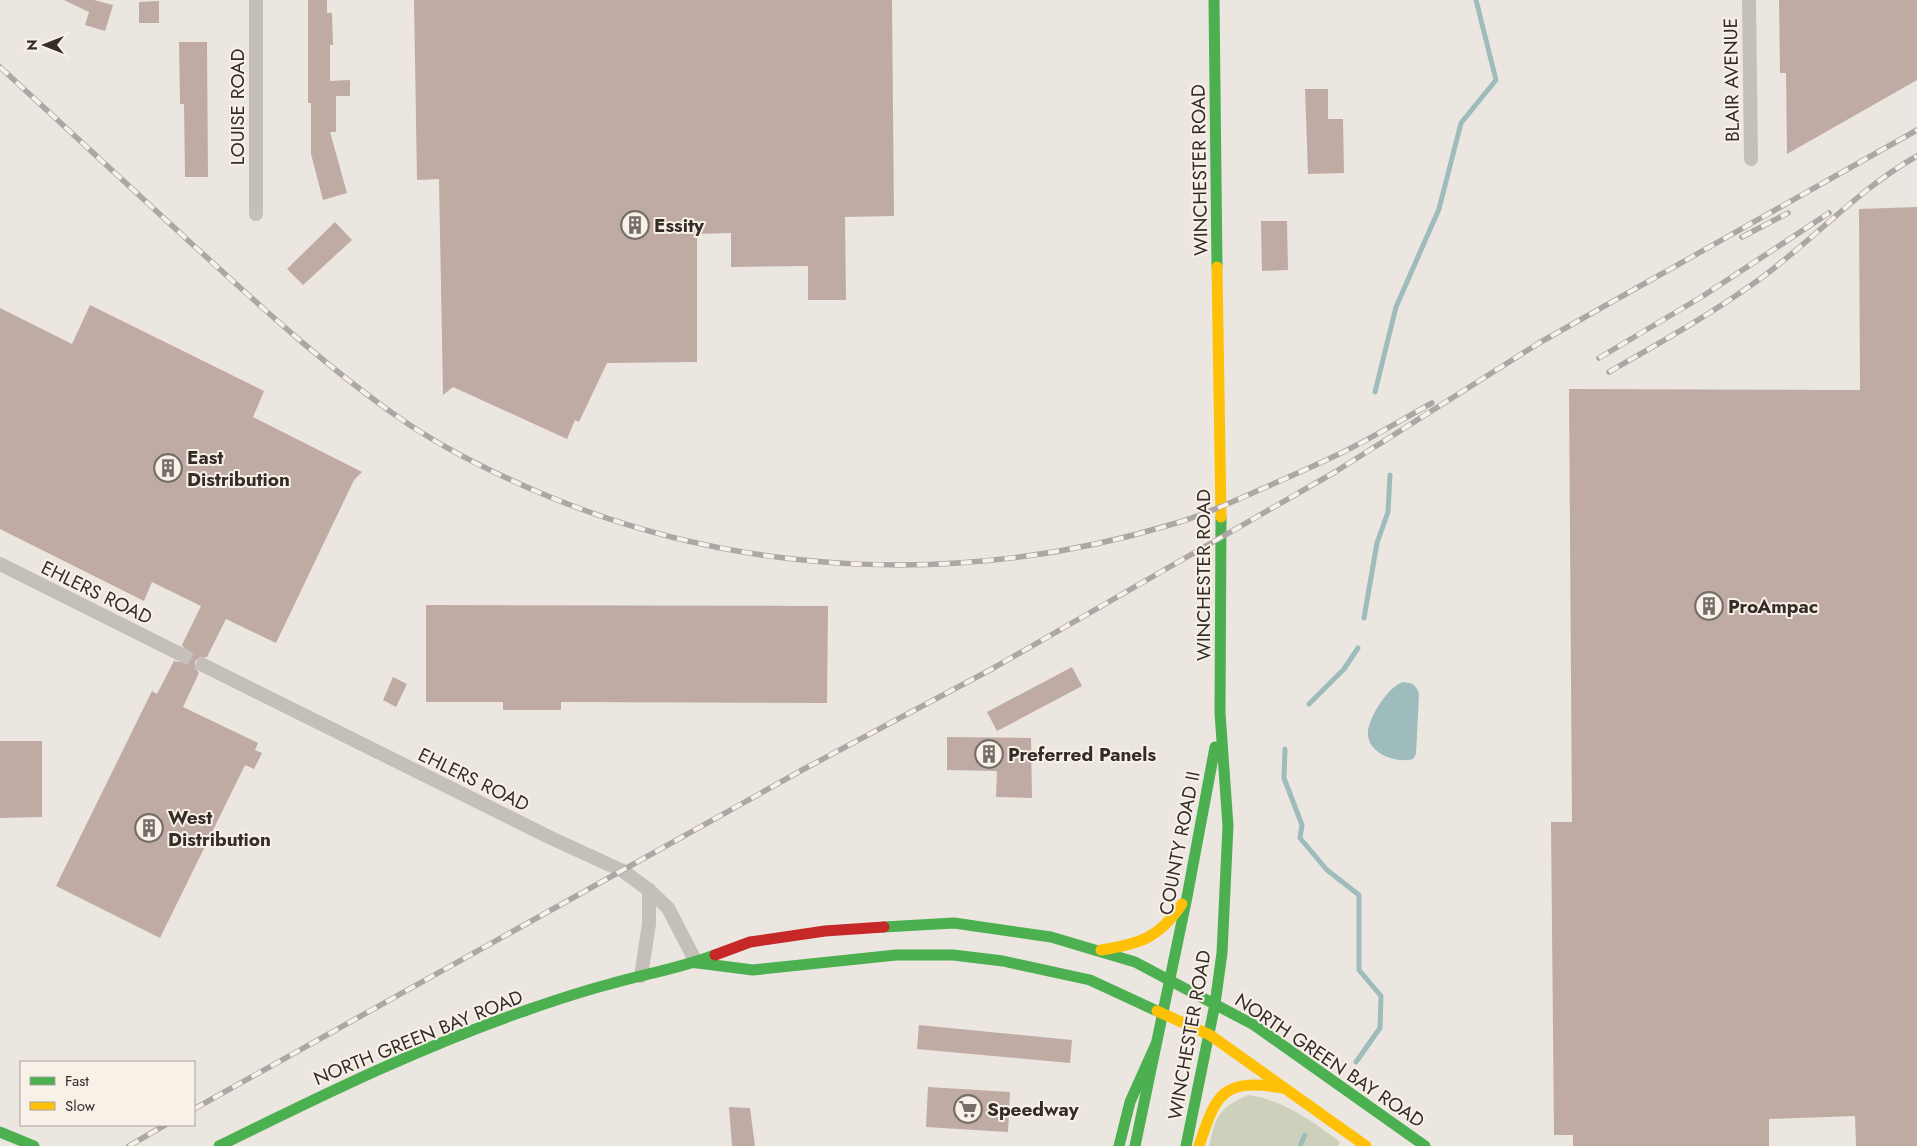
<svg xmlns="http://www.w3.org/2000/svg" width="1917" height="1146" viewBox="0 0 1917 1146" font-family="Jost,sans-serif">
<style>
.green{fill:#cdd1bb}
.water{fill:#9ebcbc}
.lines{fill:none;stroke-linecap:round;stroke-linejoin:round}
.stream{stroke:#9ebcbc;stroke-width:5}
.building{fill:#bfaba3}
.street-tunnel{stroke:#c7c1bb;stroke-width:14;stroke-dasharray:14 7;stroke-linecap:butt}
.street{stroke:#c5bfb9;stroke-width:14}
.fast{stroke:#4caf50;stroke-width:11}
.slow{stroke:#ffc107;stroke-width:11}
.jam{stroke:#c62828;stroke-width:11}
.rail-casing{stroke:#aca7a4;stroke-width:5.5}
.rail{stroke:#f8f1e8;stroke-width:4;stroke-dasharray:11;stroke-linecap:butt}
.labels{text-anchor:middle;stroke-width:4;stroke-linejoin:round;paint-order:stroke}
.street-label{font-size:19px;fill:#352c28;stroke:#f8f1e8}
.poi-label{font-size:19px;font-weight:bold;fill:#352c28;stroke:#f8f1e8;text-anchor:start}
</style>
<rect width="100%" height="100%" fill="#ece6e0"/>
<path class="green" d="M1248,1095C1284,1100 1312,1121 1340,1142L1338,1146H1209C1216,1115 1219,1108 1248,1095Z"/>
<path class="water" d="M1403,682C1413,683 1416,685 1419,694L1416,754L1413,759C1396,764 1365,753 1368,730C1371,714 1388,687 1403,682Z"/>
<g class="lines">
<g class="stream">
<polyline points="1375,392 1396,307 1439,209 1461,123 1496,80 1476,0"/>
<polyline points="1364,618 1377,543 1388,512 1390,475"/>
<polyline points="1309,704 1344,669 1358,648"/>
<polyline points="1285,749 1284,778 1302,825 1300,838 1327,870 1359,895 1359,970 1381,996 1380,1028 1356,1062"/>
<polyline points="1300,1146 1305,1135"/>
</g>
</g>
<g class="building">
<polygon points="64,0 94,0 113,5 105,31 85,25 89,12"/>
<polygon points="308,0 327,0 327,13 332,13 333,45 330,45 330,81 350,80 350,96 336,96 336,132 330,132 347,193 323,200 311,154 311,103 308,103"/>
<polygon points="414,0 892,0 894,216 845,217 846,300 808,300 808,266 731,267 731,233 697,234 697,362 607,363 579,422 575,420 567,439 453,387 443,395 439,179 417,180"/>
<polygon points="1779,0 1917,0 1917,80 1787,154 1786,73 1780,73"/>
<polygon points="159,1 159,23 139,23 139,2"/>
<polygon points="179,42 207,42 208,177 185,177 184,104 180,104"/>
<polygon points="1305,89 1328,89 1328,119 1343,119 1344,173 1308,174"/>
<polygon points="1917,207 1917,1146 1856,1146 1855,1116 1769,1119 1769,1146 1573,1146 1573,1135 1554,1135 1551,822 1572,822 1569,389 1860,390 1859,209"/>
<polygon points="1261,221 1287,221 1288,270 1262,271"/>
<polygon points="335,222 352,240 303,285 287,269"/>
<polygon points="90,305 264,391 253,417 362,472 354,480 276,643 226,619 207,657 199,658 195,662 196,669 199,673 183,707 258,743 255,750 262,753 254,769 245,765 160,938 56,886 152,691 157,694 174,661 179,662 186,657 187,652 182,645 201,606 152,582 144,601 0,529 0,308 72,344"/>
<polygon points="426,605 828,606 827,703 561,702 561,710 503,710 503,702 426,702"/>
<polygon points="1072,667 1082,686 997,731 987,712"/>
<polygon points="393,677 407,684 396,707 383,700"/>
<polygon points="947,737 1031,738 1032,798 996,797 997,771 947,770"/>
<polygon points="0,741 42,741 42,817 0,818"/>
<polygon points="919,1025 1072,1040 1070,1063 917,1049"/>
<polygon points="928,1087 1010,1092 1008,1132 926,1127"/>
<polygon points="729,1107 750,1108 755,1146 732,1146"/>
</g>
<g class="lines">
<polyline class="street-tunnel" points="178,653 203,665"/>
<g class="street">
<polyline points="256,0 256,214"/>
<polyline points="1749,0 1751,159"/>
<polyline points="0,564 178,653"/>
<polyline points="203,665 551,838 623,871 649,890 668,908 696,962"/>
<polyline points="641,976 649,924 649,890"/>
</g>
<g class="fast">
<polyline points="1214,0 1217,267"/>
<polyline points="884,927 954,923 1051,937 1135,962 1254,1025 1425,1146"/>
<polyline points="698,963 753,970 896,955 953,955 1003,961 1090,980 1157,1011"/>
<polyline points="0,1132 34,1146"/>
<path d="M219,1146C321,1096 422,1046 530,1009C556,1000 583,991 610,984C645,974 681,968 715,955"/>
<polyline points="1119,1146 1130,1102 1156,1044"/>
<polyline points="1135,1146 1187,897 1215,747"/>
<polyline points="1186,1146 1215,1004 1222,953 1228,826 1220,713 1221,517"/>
</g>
<g class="slow">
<polyline points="1217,267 1221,517"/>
<path d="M1101,950C1140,944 1159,938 1182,904"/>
<polyline points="1157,1011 1210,1035 1366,1146"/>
<path d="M1199,1146C1216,1093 1223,1078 1282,1088"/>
</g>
<polyline class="jam" points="715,955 750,942 825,931 884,927"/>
<defs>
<g id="rail">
<path d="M0,67C64,126 128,185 192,244C259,305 324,365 398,417C445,450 497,475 550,497C748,578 968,586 1173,524C1205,515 1234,501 1264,488C1289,477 1314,466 1339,454C1371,439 1401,420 1432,403"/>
<polyline points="1742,237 1788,213"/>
<polyline points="1599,358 1703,296 1829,213"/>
<path d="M1609,372C1661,342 1715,312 1764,276C1817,236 1859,189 1917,156"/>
<polyline points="194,1109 804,769 990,670 1335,472 1539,343 1917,130"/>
<polyline points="129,1146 165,1125"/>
</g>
</defs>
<use href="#rail" class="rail-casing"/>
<use href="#rail" class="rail"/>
</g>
<defs>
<symbol id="building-ring" viewBox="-11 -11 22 22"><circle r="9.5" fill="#f8f1e8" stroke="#756d68" stroke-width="1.5"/><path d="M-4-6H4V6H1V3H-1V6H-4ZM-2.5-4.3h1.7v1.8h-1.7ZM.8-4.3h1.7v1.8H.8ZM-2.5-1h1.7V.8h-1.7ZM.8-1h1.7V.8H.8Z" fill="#756d68"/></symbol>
<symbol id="supermarket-ring" viewBox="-11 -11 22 22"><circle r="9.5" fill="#f8f1e8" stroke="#756d68" stroke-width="1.5"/><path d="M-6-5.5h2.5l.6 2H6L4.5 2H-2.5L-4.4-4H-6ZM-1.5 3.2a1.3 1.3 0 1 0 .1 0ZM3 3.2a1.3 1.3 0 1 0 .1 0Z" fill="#756d68"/></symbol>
</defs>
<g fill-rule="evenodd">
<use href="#building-ring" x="619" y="209" width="32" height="32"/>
<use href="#building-ring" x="152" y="452" width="32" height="32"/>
<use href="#building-ring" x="1693" y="590" width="32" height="32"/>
<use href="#building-ring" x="973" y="738" width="32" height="32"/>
<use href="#building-ring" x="133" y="812" width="32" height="32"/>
<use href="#supermarket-ring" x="952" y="1093" width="32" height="32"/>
</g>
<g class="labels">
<g class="street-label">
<text transform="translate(1731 80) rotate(-91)" y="7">BLAIR AVENUE</text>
<text transform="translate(237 107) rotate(-90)" y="7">LOUISE ROAD</text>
<text transform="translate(1199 170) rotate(-91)" y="7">WINCHESTER ROAD</text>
<text transform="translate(1203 575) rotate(-90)" y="7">WINCHESTER ROAD</text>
<text transform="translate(97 592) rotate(26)" y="7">EHLERS ROAD</text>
<text transform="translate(474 779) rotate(26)" y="7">EHLERS ROAD</text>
<text transform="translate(1179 843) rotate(-79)" y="7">COUNTY ROAD II</text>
<text transform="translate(1189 1035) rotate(-80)" y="7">WINCHESTER ROAD</text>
<text transform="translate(418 1037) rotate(-22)" y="7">NORTH GREEN BAY ROAD</text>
<text transform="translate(1330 1060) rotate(34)" y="7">NORTH GREEN BAY ROAD</text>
</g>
<g class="poi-label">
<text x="654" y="232">Essity</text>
<text x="187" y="464">East<tspan x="187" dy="22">Distribution</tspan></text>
<text x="1728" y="613">ProAmpac</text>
<text x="1008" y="761">Preferred Panels</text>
<text x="168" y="824">West<tspan x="168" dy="22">Distribution</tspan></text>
<text x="987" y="1116">Speedway</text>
</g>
</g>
<rect x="20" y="1061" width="175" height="65" fill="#f8f1e8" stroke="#aaa29b"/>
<rect x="30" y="1077" width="25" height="8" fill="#4caf50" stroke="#aaa29b"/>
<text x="65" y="1086" font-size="15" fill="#352c28">Fast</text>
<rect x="30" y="1102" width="25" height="8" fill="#ffc107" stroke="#aaa29b"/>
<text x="65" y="1111" font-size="15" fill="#352c28">Slow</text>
<g transform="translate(45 45) rotate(270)" stroke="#f8f1e8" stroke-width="4" paint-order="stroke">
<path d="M0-4L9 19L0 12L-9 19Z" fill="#352c28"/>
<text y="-8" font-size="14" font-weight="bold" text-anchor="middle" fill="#352c28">N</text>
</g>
</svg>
